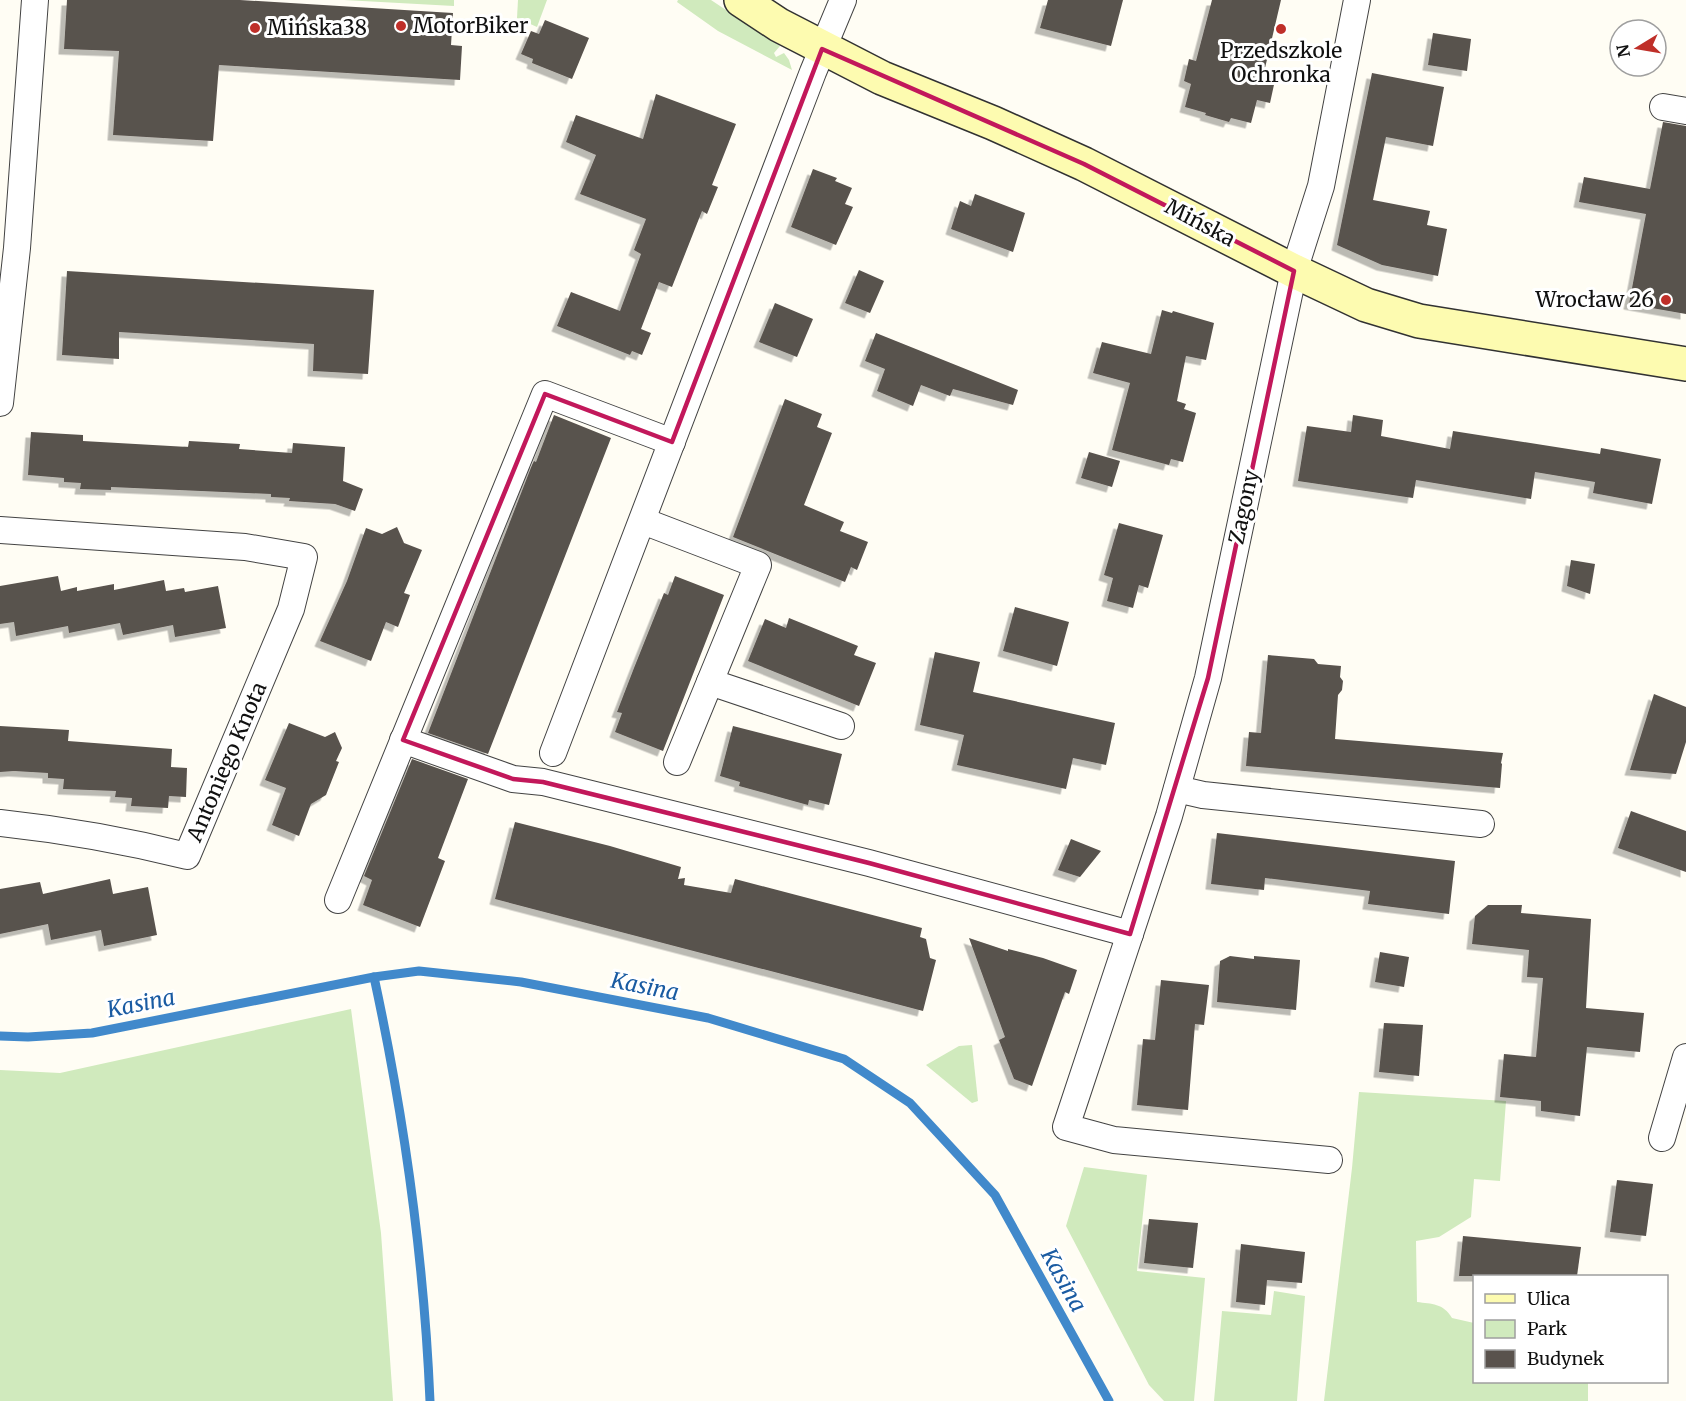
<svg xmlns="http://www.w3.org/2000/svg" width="1686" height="1401" viewBox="0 0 1686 1401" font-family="Merriweather,serif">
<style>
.green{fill:#d0eabd}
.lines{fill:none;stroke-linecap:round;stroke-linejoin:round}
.stream{stroke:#4189cb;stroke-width:9}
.building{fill:#59524d;filter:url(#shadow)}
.street-casing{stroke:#434343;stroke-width:28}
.secondary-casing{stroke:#323232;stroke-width:36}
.street{stroke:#fff;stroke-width:26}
.secondary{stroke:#fdfbb0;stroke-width:33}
.marked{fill:none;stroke:#c2185b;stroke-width:4.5;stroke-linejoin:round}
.poi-dot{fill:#bf2f29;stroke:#fff;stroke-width:2}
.labels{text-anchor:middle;stroke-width:6;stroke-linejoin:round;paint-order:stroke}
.poi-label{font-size:21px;fill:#101010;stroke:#fff;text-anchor:start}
.street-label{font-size:21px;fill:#101010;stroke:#fff}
.water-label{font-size:22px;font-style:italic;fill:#1a5ba2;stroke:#fff}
</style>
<defs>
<filter id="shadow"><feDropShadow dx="-5.5" dy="5.5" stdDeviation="0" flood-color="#0004"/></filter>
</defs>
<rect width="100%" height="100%" fill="#fffdf4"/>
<g class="green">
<polygon points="344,0 454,0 454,6"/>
<polygon points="518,0 547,0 537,27 517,18"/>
<polygon points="678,0 711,0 780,46 774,53 776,57 784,53 789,60 792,70 718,31 677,2"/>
<polygon points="351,1009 381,1233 393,1401 0,1401 0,1070 60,1073"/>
<polygon points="972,1045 978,1101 972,1103 926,1065 959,1046"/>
<path d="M1359,1092L1506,1101L1500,1181L1474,1179L1471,1217L1439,1237L1416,1241L1417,1302C1432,1304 1443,1303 1452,1318L1474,1323V1382H1588V1401H1324L1352,1168Z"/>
<polygon points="1084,1167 1147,1175 1137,1271 1205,1278 1194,1401 1164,1401 1149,1385 1066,1226"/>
<polygon points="1274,1291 1305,1296 1297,1401 1214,1401 1222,1311 1271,1315"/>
</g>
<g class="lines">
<g class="stream">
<path d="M374,977C404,1116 424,1259 430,1401"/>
<polyline points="0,1036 28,1037 92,1033 374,977 419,971 521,982 708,1018 844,1059 910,1103 995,1195 1109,1401"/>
</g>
</g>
<g class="building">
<polygon points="67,0 240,0 453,13 451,45 462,46 460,80 219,65 213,141 113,135 119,51 64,49"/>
<polygon points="1048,0 1123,0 1111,46 1040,28"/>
<polygon points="1212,0 1281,0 1265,68 1277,71 1270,103 1257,100 1251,123 1231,118 1229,122 1205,115 1206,113 1185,107 1191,84 1184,81 1189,59 1196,61"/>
<polygon points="545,20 589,38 572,79 532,63 533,59 521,54 531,31 539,34"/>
<polygon points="1433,33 1471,39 1467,71 1428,65"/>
<polygon points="1372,73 1444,87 1433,146 1386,137 1373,200 1430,211 1427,225 1447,229 1438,276 1382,265 1337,245"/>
<polygon points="656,94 736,124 712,185 718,187 707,214 702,211 672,287 659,282 641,329 651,333 642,355 632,351 630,355 557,326 571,292 620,311 641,254 634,250 646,219 580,194 596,155 566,142 576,115 643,139"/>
<polygon points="1663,122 1686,126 1686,314 1629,304 1646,214 1579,202 1584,177 1650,189"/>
<polygon points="813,169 837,178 835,181 852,188 845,204 853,207 836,245 791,227"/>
<polygon points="975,194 1025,213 1013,252 951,229 960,201 971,206"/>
<polygon points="859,270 884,281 870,313 845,303"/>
<polygon points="67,271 374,290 368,374 313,371 314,344 119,332 119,359 62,355"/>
<polygon points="775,303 813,319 797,357 759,342"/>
<polygon points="1162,310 1172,313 1173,311 1214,323 1206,360 1186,356 1177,401 1186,404 1184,409 1196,413 1183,462 1171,459 1169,465 1112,450 1130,383 1093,373 1102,342 1151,354"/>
<polygon points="876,333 1018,390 1013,405 953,389 950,396 921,385 913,406 877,391 885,369 865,361"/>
<polygon points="785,399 822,414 817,427 832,433 804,505 844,522 840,531 868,542 857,570 851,567 845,582 733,537"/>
<polygon points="554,415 611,438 488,754 428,733 532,465 534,461 536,462"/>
<polygon points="1353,415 1383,420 1381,436 1450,449 1453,431 1600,454 1601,448 1661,459 1652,504 1593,493 1595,482 1535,472 1531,499 1416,480 1413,498 1298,481 1307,426 1351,432"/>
<polygon points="31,432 83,435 83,441 188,447 189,441 240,444 239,449 292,453 293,443 345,447 343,481 363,489 355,511 335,504 289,501 290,498 271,497 271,494 111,487 111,490 80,489 81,483 64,482 64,478 28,475"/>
<polygon points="1089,452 1120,461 1112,487 1081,478"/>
<polygon points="1119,523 1163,535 1148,588 1139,585 1133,608 1107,601 1113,578 1104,575"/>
<polygon points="397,527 404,543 422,550 404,593 410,595 398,627 386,622 371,661 320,641 347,581 366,528 382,534"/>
<polygon points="1571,560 1595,564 1590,594 1567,586"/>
<polygon points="58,576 61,591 77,587 77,591 114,584 114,590 164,580 166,591 184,588 185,592 218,586 226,628 175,637 173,625 123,635 120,623 69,633 68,626 16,636 14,622 0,624 0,586"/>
<polygon points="675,576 724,595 663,751 615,732 622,713 617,712 634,668 664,593 668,595"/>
<polygon points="1015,607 1069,622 1057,666 1003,651"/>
<polygon points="789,618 858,646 854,655 876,663 859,706 748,661 765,619 786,628"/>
<polygon points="935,652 980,662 973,692 1115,723 1106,765 1073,758 1066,789 957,765 964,735 920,725"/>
<polygon points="1268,655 1314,659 1318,664 1341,666 1340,677 1343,681 1342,690 1338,695 1335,739 1503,753 1501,763 1502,764 1500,788 1246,766 1249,732 1261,733"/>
<polygon points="1654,694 1686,707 1686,742 1676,774 1630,770"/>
<polygon points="289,723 325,737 335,732 342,748 336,761 339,762 326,795 311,804 299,836 272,825 286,788 265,780"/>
<polygon points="0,726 69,730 68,741 172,749 171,767 187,768 186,797 169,796 168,808 131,806 132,798 115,797 116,791 63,789 64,779 48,778 48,773 14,771 0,772"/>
<polygon points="733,726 842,754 829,805 809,800 808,805 786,799 739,786 740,782 720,776"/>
<polygon points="412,759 468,779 438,858 445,861 420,927 363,905 372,880 364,876"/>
<polygon points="1631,811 1686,831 1686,872 1618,848"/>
<polygon points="515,822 610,846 681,867 678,879 685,878 684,885 731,893 735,879 922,928 920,937 926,939 930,958 936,960 923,1011 495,899"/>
<polygon points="1217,833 1455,861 1449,914 1368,904 1370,891 1265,878 1264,890 1211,884"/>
<polygon points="1071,839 1101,851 1080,877 1058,870"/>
<polygon points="110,879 113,894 148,887 157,935 104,946 101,930 51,940 48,924 0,934 0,889 40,882 43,894"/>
<polygon points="1488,905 1522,905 1521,913 1591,919 1586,1008 1644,1013 1640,1052 1587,1047 1580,1116 1541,1111 1541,1101 1500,1097 1504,1054 1536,1057 1543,978 1527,977 1529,950 1472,944 1475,916"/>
<polygon points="969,938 1008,951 1008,949 1043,958 1077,970 1069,994 1065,992 1032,1086 1014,1079 999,1040 1005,1037"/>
<polygon points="1380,952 1409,957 1404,987 1375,982"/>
<polygon points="1230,956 1254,959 1254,956 1300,960 1296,1010 1217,1002 1220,961"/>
<polygon points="1161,980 1209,985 1204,1025 1195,1024 1188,1110 1137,1105 1143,1039 1155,1040"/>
<polygon points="1384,1023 1423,1025 1419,1076 1379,1072"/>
<polygon points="1617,1180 1653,1184 1646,1236 1610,1232"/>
<polygon points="1149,1219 1198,1223 1193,1268 1144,1263"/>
<polygon points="1463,1236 1581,1247 1577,1276 1459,1276"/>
<polygon points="1241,1244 1305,1252 1302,1283 1267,1280 1265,1305 1236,1302"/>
</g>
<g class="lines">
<defs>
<g id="street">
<polyline points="1663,107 1686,111"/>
<polyline points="0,403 17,248 35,0"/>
<polyline points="643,521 758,565 677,762"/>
<path d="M0,530L245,547L304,557L291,609L187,856C123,840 65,830 0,823"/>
<polyline points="710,682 841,726"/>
<polyline points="403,740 513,779 543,782 869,863 1130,934"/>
<polyline points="553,753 813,72 843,0"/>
<polyline points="1177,789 1203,795 1481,824"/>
<polyline points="338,900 545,394 672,442"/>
<polyline points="1662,1138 1686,1057"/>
<polyline points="1329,1160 1114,1140 1066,1127 1169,816 1208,678 1294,271 1321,186 1357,0"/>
</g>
<polyline id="secondary" points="741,0 779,25 882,78 993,123 1084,164 1294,271 1366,305 1419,321 1686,364"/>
</defs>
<use href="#street" class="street-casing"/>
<use href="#secondary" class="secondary-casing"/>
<use href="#street" class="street"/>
<use href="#secondary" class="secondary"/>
</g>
<path class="marked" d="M822,49L1084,164L1294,271L1208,678L1130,934L869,863L543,782L513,779L403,740L545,394L672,442Z"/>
<g class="poi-dot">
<circle cx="401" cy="26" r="6"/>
<circle cx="255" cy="28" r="6"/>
<circle cx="1281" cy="29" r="6"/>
<circle cx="1666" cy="300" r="6"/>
</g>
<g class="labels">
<g class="poi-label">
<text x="413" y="33">MotorBiker</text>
<text x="267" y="35">Mińska38</text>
<text x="1281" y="58" text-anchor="middle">Przedszkole<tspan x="1281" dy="24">Ochronka</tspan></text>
<text x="1654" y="307" text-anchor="end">Wrocław 26</text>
</g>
<g class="street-label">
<text transform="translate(1200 223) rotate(28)" y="7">Mińska</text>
<text transform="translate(1244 507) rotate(-78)" y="7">Zagony</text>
<text transform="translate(227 762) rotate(-67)" y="7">Antoniego Knota</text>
</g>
<g class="water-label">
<text transform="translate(645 986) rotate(11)" y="8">Kasina</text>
<text transform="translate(141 1003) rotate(-11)" y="8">Kasina</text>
<text transform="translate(1064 1280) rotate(61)" y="8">Kasina</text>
</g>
</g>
<rect x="1473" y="1275" width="195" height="108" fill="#ffffff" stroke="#9f9f9f" stroke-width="1.5"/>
<rect x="1485" y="1294" width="30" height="9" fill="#fdfbb0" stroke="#9f9f9f" stroke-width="1.5"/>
<text x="1527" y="1305" font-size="18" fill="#101010">Ulica</text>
<rect x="1485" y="1320" width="30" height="18" fill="#d0eabd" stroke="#9f9f9f" stroke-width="1.5"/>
<text x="1527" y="1335" font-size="18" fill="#101010">Park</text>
<rect x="1485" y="1350" width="30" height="18" fill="#59524d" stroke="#9f9f9f" stroke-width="1.5"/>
<text x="1527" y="1365" font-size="18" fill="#101010">Budynek</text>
<g transform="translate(1638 48) rotate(259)"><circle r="28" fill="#ffffff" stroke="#9f9f9f" stroke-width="1.5"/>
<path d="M0-4.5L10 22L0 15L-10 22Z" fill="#bf2f29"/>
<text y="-9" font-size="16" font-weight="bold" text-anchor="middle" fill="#101010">N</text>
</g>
</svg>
